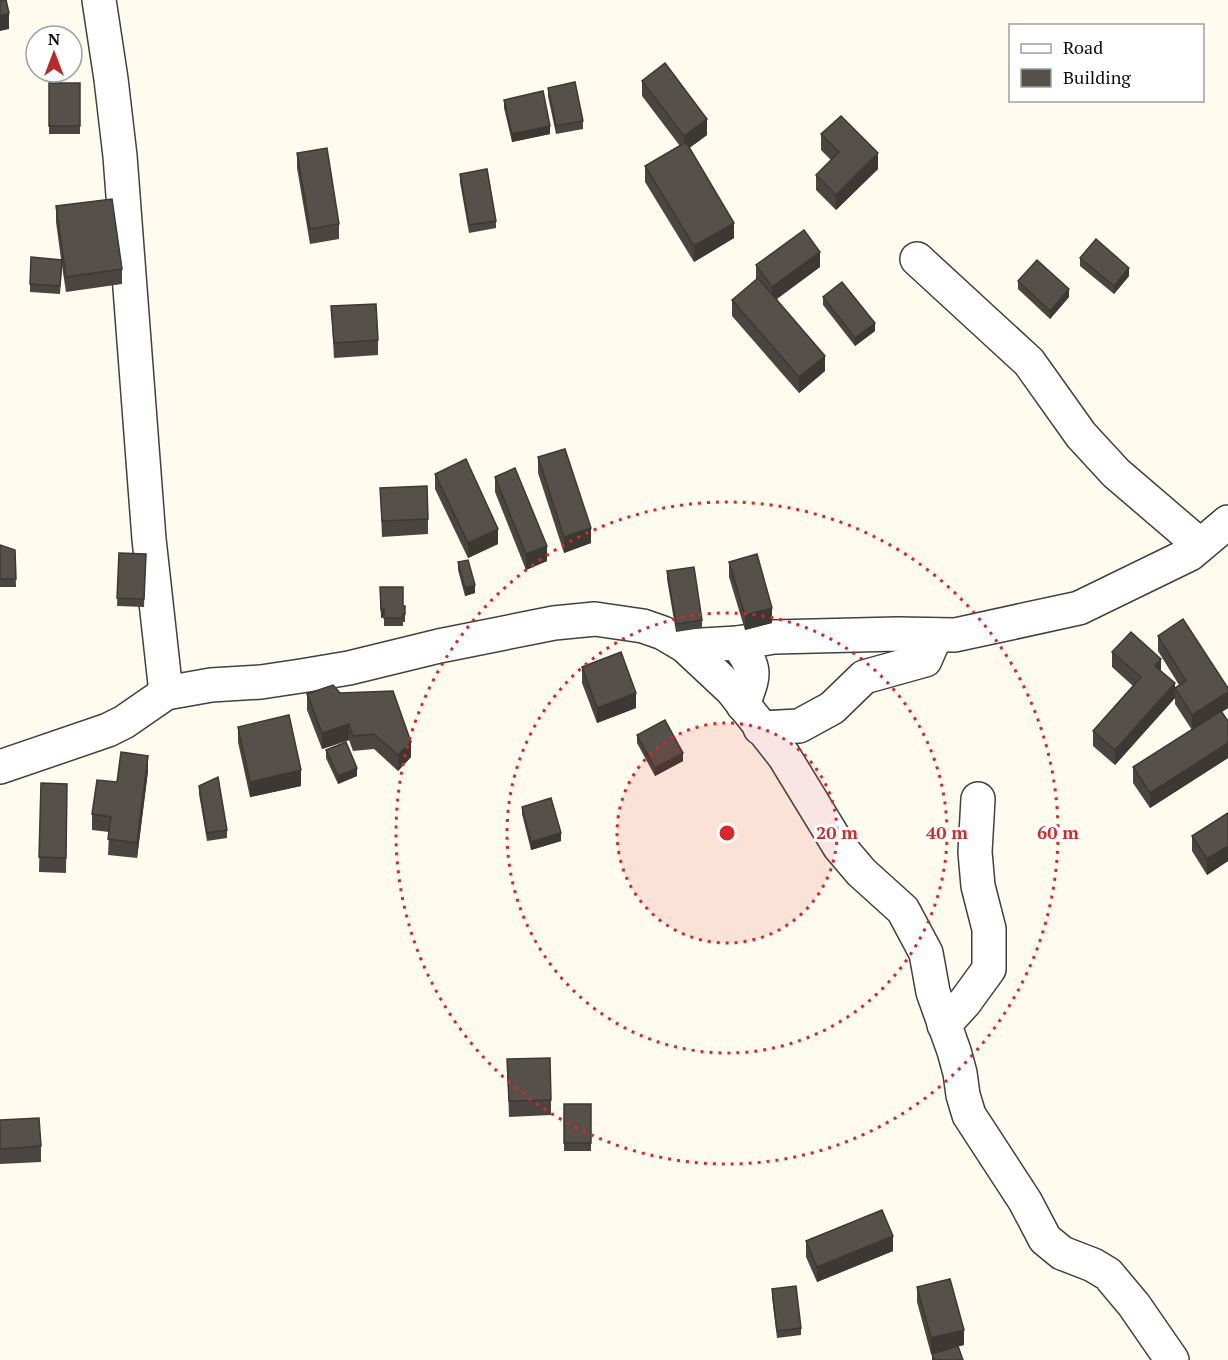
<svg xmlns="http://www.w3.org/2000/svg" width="1228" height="1360" viewBox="0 0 1228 1360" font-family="'PT Serif',serif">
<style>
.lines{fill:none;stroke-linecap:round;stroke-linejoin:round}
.minor-casing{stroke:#414141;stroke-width:36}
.minor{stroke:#fff;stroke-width:33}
.wall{fill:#4a4540}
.shaded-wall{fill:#3c3834}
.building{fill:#56504a;stroke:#3c3834;stroke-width:1.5}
.ring{fill:none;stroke:#d62828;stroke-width:3;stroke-dasharray:3 6}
.centre{fill:#d62828;stroke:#fff;stroke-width:3}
.ring-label{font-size:18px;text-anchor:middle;font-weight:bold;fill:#d62828;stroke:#fff;stroke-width:6;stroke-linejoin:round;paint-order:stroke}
</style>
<rect width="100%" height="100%" fill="#fffcef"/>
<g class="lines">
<defs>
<g id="minor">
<polyline points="99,0 111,79 120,156 149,539 166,693"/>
<polyline points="917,259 1029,362 1081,435 1116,473 1200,545"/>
<path d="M737,643C758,671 754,674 743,705"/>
<polyline points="685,646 737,643 774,637 897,634 955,635 1079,608 1190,554 1228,522"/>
<polyline points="760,728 799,726 832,708 864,677 925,660 936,635"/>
<polyline points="0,767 108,730 124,722 166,693 211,685 261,682 301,676 349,668 439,646 554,623 595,619 643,626 663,633 685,646 732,690 784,756 839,846 861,872 903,910 926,953 933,992 954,1051 960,1073 963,1095 969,1115 1025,1201 1045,1239 1062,1253 1093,1265 1108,1274 1134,1305 1172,1360"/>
<polyline points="944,1025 965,1002 989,969 989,929 978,886 975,852 978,799"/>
</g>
</defs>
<use href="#minor" class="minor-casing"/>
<use href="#minor" class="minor"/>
</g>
<g class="wall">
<polygon points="642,81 707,135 689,148 734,238 694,262 645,182 645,166 680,146 642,96"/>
<rect x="49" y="83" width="31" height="51"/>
<polygon points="548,88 583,121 583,129 556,134 548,96"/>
<polygon points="504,100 550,134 512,142 504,108"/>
<polygon points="821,134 878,169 836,210 816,190 816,175 831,160 821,150"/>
<polygon points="297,153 339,224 339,239 310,244 297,168"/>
<polygon points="460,174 496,221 496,228 469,233 460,182"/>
<polygon points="56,206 122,269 122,284 66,292 62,266 60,294 30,292 30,284 61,259 56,222"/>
<polygon points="1080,258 1129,276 1114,294 1080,266"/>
<polygon points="756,265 820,267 777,299 825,371 799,393 732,316 732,300 756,280"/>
<polygon points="1018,281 1069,297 1050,319 1018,289"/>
<polygon points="823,297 875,331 855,346 823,305"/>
<polygon points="331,306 378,340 378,355 334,358"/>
<polygon points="538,457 591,543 564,553 538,473"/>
<polygon points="435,474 498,544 468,558 435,489"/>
<polygon points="495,477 547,561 526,570 495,492"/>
<polygon points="380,488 428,519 428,534 382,537"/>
<polygon points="0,545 15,550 16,587 0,587"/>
<polygon points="119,553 146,554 144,607 117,606"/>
<polygon points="458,562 475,593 465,596 458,570"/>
<polygon points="729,562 772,623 745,630 729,577"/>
<polygon points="667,571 702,620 702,628 676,632 667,579"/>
<polygon points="380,587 403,606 405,606 405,622 403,622 403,626 384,626 384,617 381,618"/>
<polygon points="1158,636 1228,688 1228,708 1222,712 1228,721 1228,758 1150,808 1133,783 1133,767 1192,730 1175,704 1175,698 1115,765 1093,746 1093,731 1133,686 1112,667 1112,652 1161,671 1175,688 1179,685 1158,651"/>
<polygon points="582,667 636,708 597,723 582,683"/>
<polygon points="340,693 411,757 398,771 374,749 353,751 349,740 322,749 307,710 307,694"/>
<polygon points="238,727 301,786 250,797 238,742"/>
<polygon points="637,735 683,761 655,776 637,743"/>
<polygon points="326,750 357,776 338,784 326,758"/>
<polygon points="148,771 137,858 108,855 109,832 92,830 92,814"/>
<polygon points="41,783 67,784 66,873 39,872"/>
<polygon points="199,786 227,830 227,838 207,841 199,794"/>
<polygon points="522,807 561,841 531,850 522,814"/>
<polygon points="1228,813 1228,861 1207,875 1192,851 1192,836"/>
<polygon points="507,1059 551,1100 551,1115 509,1117"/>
<rect x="564" y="1104" width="27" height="47"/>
<polygon points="0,1120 41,1146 41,1162 0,1164"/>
<polygon points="806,1241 893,1251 817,1282 806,1257"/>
<polygon points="917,1287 964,1345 958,1346 963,1360 932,1360 932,1354 943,1350 931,1354 917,1302"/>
<polygon points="772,1289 801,1328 801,1335 777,1338 772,1297"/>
</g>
<g class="shaded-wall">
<polygon points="9,13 9,29 0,31 0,16"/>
<polygon points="707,119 707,135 684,152 684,136"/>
<polygon points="550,126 550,134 512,142 512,134"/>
<polygon points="878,153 878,169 836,210 836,195"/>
<polygon points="734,223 734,238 694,262 694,246"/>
<polygon points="820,252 820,267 772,302 772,287"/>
<polygon points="1129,268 1129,276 1114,294 1114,286"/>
<polygon points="1069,289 1069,297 1050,319 1050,311"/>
<polygon points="875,323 875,331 855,346 855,338"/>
<polygon points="825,356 825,371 799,393 799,377"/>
<polygon points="591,528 591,543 564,553 564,537"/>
<polygon points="498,529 498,544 468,558 468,543"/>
<polygon points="547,546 547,561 526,570 526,554"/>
<polygon points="475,585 475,593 465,596 465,588"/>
<polygon points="772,608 772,623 745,630 745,615"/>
<polygon points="384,609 384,617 381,618 381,610"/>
<polygon points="1161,659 1161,674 1155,666"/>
<polygon points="1175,683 1175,698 1115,765 1115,750"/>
<polygon points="1228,692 1228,708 1192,730 1192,715"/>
<polygon points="636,693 636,708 597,723 597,708"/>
<polygon points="349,724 349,740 322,749 322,733"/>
<polygon points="411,742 411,757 398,771 398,755"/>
<polygon points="1228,743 1228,758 1150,808 1150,793"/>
<polygon points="683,753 683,761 655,776 655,768"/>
<polygon points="148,756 148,771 137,858 137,843"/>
<polygon points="357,768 357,776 338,784 338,776"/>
<polygon points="301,770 301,786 250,797 250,782"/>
<polygon points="561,833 561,841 531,850 531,842"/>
<polygon points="1228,846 1228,861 1207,875 1207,859"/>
<polygon points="893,1236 893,1251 817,1282 817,1267"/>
<polygon points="964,1330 964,1345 931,1354 931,1338"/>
</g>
<g class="building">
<polygon points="0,0 6,0 9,13 0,16"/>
<polygon points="665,63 707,119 684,136 642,81"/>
<polygon points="575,82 583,121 556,126 548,88"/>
<rect x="49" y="83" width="31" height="43"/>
<polygon points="543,91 550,126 512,134 504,100"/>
<polygon points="841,116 878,153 836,195 816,175 839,152 821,134"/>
<polygon points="686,142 734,223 694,246 645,166"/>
<polygon points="327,148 339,224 310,229 297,153"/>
<polygon points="487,169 496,221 469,225 460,174"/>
<polygon points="112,199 122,269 66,277 56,206"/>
<polygon points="804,230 820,252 772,287 756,265"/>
<polygon points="1096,239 1129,268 1114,286 1080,258"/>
<polygon points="31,257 62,260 60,286 30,284"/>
<polygon points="1037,260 1069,289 1050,311 1018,281"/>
<polygon points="758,278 825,356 799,377 732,300"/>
<polygon points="842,282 875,323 855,338 823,297"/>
<polygon points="376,304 378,340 334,343 331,306"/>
<polygon points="565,449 591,528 564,537 538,457"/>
<polygon points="466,459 498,529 468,543 435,474"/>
<polygon points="515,468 547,546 526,554 495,477"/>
<polygon points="427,486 428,519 382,521 380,488"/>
<polygon points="0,545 15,550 16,579 0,579"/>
<polygon points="119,553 146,554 144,599 117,598"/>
<polygon points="757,554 772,608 745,615 729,562"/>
<polygon points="468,560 475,585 465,588 458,562"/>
<polygon points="694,567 702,620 676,624 667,571"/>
<polygon points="380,587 403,587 403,606 405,606 405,614 403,614 403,618 384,618 384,609 381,610"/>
<polygon points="1183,619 1228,688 1228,692 1192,715 1175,688 1186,681 1158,636"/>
<polygon points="1131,632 1161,659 1155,666 1175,683 1115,750 1093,731 1141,677 1112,652"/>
<polygon points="621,652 636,693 597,708 582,667"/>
<polygon points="333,685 340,693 393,691 411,742 398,755 374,734 353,736 349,724 322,733 307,694"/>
<polygon points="1221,711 1228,721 1228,743 1150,793 1133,767"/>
<polygon points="289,715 301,770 250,782 238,727"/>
<polygon points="665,720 683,753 655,768 637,735"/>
<polygon points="346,742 357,768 338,776 326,750"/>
<polygon points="121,752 148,756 137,843 108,839 111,817 92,814 97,780 117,782"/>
<polygon points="218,777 227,830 207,833 199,786"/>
<polygon points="41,783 67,784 66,858 39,857"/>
<polygon points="551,798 561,833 531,842 522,807"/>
<polygon points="1228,813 1228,846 1207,859 1192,836"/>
<polygon points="550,1058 551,1100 509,1101 507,1059"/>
<rect x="564" y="1104" width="27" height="39"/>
<polygon points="39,1118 41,1146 0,1149 0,1120"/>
<polygon points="882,1210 893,1236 817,1267 806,1241"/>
<polygon points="950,1279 964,1330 931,1338 917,1287"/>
<polygon points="796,1286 801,1328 777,1331 772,1289"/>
<polygon points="958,1346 963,1360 934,1360 932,1354"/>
</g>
<circle cx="727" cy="833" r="110" fill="#d62828" fill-opacity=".12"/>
<g class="ring">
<circle cx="727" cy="833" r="110"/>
<circle cx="727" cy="833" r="220"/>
<circle cx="727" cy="833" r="331"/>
</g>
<circle cx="727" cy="833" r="9" class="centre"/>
<g class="ring-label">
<text x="837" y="839">20 m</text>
<text x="947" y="839">40 m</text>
<text x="1058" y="839">60 m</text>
</g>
<rect x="1009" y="24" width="195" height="78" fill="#ffffff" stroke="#9f9f9f" stroke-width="1.5"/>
<rect x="1021" y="44" width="30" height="9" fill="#ffffff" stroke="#9f9f9f" stroke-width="1.5"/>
<text x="1063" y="54" font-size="18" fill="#0e0e0e">Road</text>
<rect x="1021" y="69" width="30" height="18" fill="#56504a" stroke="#9f9f9f" stroke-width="1.5"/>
<text x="1063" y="84" font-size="18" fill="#0e0e0e">Building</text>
<g transform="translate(54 54)"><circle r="28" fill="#ffffff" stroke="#9f9f9f" stroke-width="1.5"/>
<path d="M0-4.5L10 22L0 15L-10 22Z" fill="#ba2a29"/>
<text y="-9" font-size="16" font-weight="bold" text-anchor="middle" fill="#0e0e0e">N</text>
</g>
</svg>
